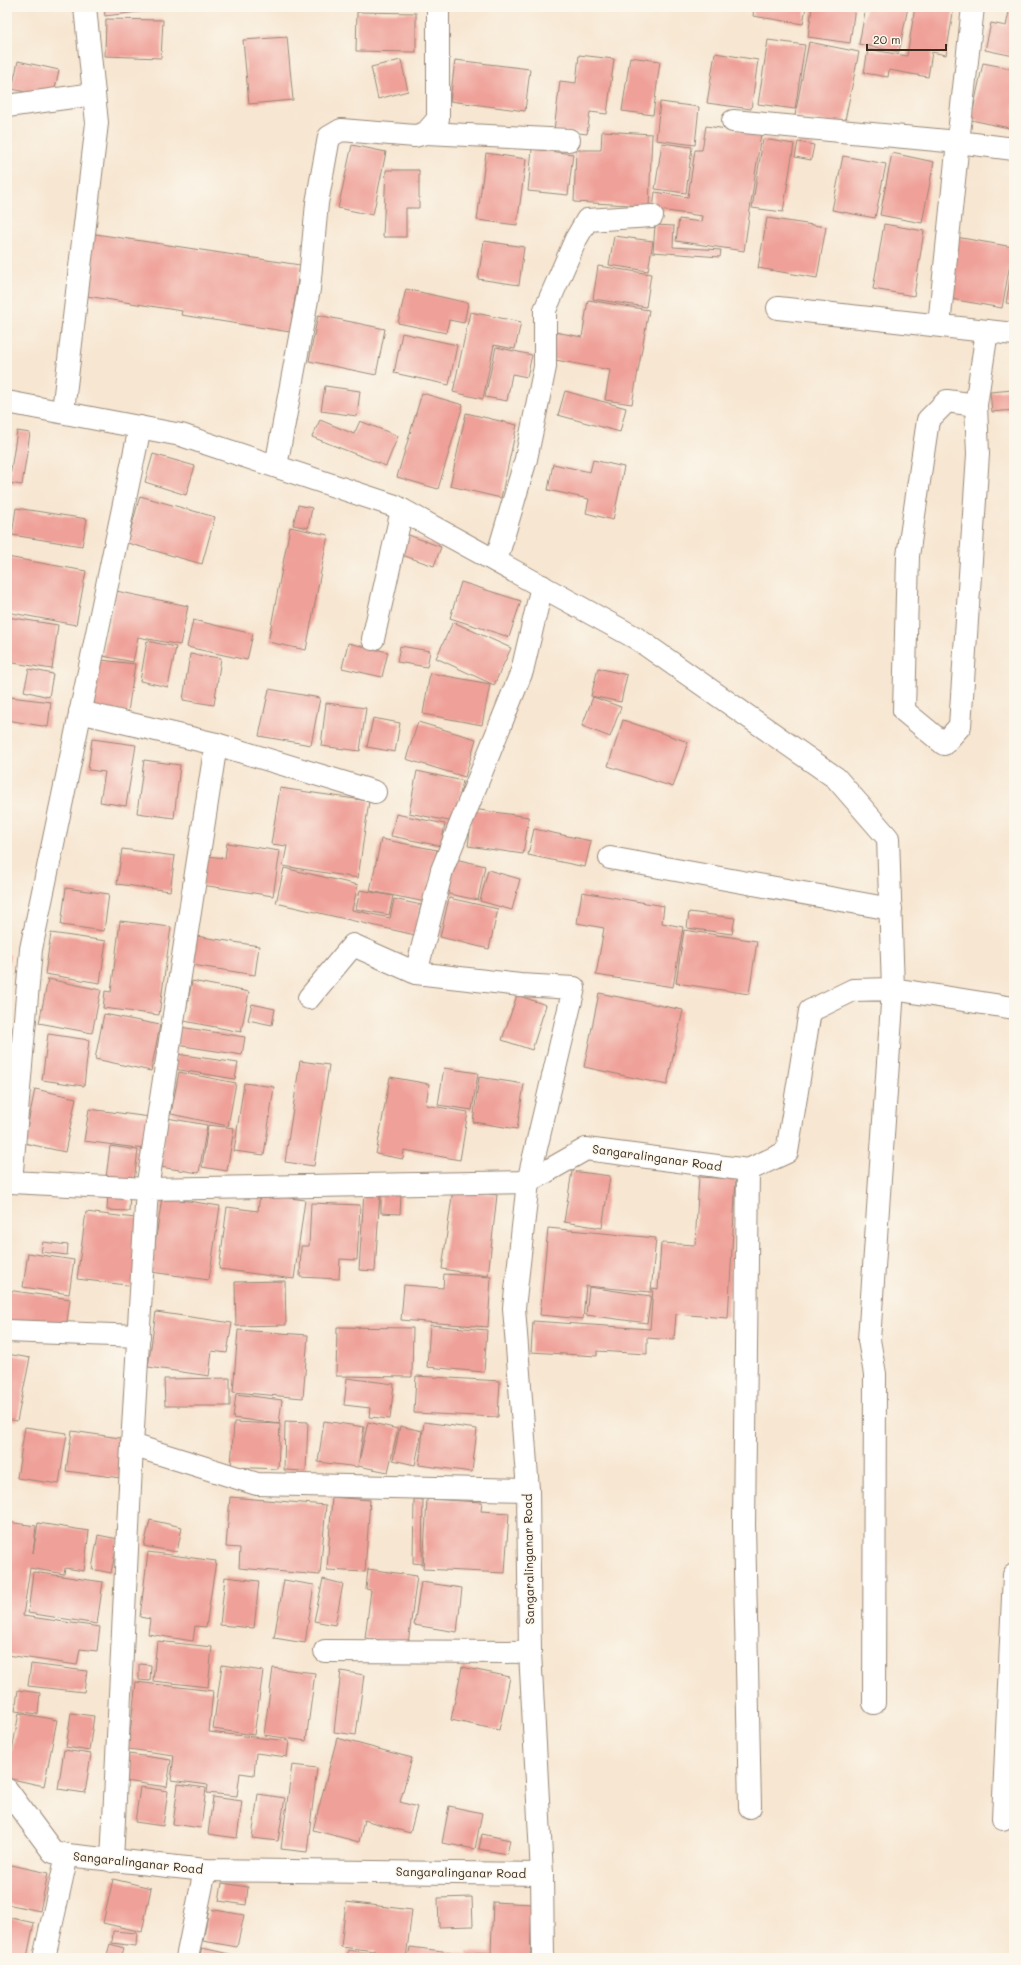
<svg xmlns="http://www.w3.org/2000/svg" width="1021" height="1965" viewBox="0 0 1021 1965" font-family="Mali,sans-serif">
<style>
.building{fill:#efa199}
.lines{fill:none;stroke-linecap:round;stroke-linejoin:round}
.minor-casing{stroke:#998878;stroke-width:24}
.tertiary-casing{stroke:#998878;stroke-width:24}
.minor{stroke:#fff;stroke-width:22}
.tertiary{stroke:#fff;stroke-width:22}
.labels{text-anchor:middle;stroke-width:3;stroke-linejoin:round;paint-order:stroke}
.street-label{font-size:12px;fill:#3b2a1e;stroke:#fbf7ec}
</style>
<rect width="100%" height="100%" fill="#fbf7ec"/>
<filter id="ink" filterUnits="userSpaceOnUse"><feTurbulence type="fractalNoise" baseFrequency=".025" numOctaves="2"/><feDisplacementMap in="SourceGraphic" scale="8" xChannelSelector="R" yChannelSelector="G"/><feConvolveMatrix kernelMatrix="1 2 1 2 8 2 1 2 1" color-interpolation-filters="sRGB"/></filter>
<filter id="wash" filterUnits="userSpaceOnUse"><feTurbulence type="fractalNoise" baseFrequency=".012" numOctaves="4" result="noise"/><feDisplacementMap in="SourceGraphic" scale="16" xChannelSelector="R" yChannelSelector="G"/><feGaussianBlur stdDeviation="0.9" result="paint"/><feColorMatrix in="noise" values="0 0 0 0 0 0 0 0 0 0 0 0 0 0 0 0 0 1.4 0 .05"/><feComposite in="paint" operator="in"/></filter>
<g filter="url(#wash)">
<rect width="100%" height="100%" fill="#f7e6d1"/>
<g id="blocks">
<g class="building">
<polygon points="104,7 163,7 163,9 105,16"/>
<polygon points="460,7 520,7 520,10"/>
<polygon points="754,7 806,7 803,24 753,16"/>
<polygon points="812,7 855,7 850,43 808,37"/>
<polygon points="866,7 908,7 899,52 859,44"/>
<polygon points="915,7 954,7 946,55 932,52 928,77 889,70 888,77 864,73 868,49 907,56"/>
<polygon points="1010,7 1014,7 1014,56 985,50 991,23 1006,26"/>
<polygon points="357,12 416,13 416,52 356,51"/>
<polygon points="106,19 163,20 161,58 105,56"/>
<polygon points="287,37 293,100 249,104 243,40"/>
<polygon points="768,40 805,45 795,109 758,104"/>
<polygon points="809,42 859,52 844,125 795,115"/>
<polygon points="715,53 758,60 751,109 707,103"/>
<polygon points="579,55 614,59 607,114 590,112 587,134 554,130 560,81 576,83"/>
<polygon points="630,57 660,61 653,115 622,111"/>
<polygon points="401,60 408,91 378,99 371,67"/>
<polygon points="455,60 530,69 525,111 450,101"/>
<polygon points="18,61 59,70 53,98 12,89"/>
<polygon points="983,63 1014,69 1014,129 971,120"/>
<polygon points="660,102 699,107 695,145 656,140"/>
<polygon points="706,126 761,134 744,251 676,241 679,219 701,222 702,216 653,209 655,192 688,197 695,150 702,150"/>
<polygon points="602,131 652,134 649,206 574,202 576,150 601,150"/>
<polygon points="763,139 794,144 783,212 752,208"/>
<polygon points="798,142 814,145 811,160 795,157"/>
<polygon points="662,143 692,147 686,193 655,189"/>
<polygon points="352,145 386,152 373,215 338,208"/>
<polygon points="532,149 573,154 568,195 528,191"/>
<polygon points="486,153 526,159 517,225 477,220"/>
<polygon points="892,153 934,162 922,223 880,215"/>
<polygon points="843,156 886,164 875,218 832,210"/>
<polygon points="386,170 419,170 419,208 406,208 406,237 383,237"/>
<polygon points="767,218 826,227 817,278 758,268"/>
<polygon points="884,224 924,231 914,296 873,289"/>
<polygon points="655,225 674,226 673,247 721,250 720,257 653,252"/>
<polygon points="89,233 300,265 290,332 181,315 182,311 80,295"/>
<polygon points="614,236 653,241 648,271 609,265"/>
<polygon points="956,237 1013,247 1002,308 945,298"/>
<polygon points="484,241 524,247 519,285 478,279"/>
<polygon points="1013,262 1014,262 1014,304 1006,303"/>
<polygon points="598,266 651,274 646,307 593,299"/>
<polygon points="406,289 468,303 464,323 449,320 446,333 398,323"/>
<polygon points="588,300 649,310 632,404 605,400 610,370 550,359 555,332 582,337"/>
<polygon points="470,312 521,322 515,349 494,345 483,399 453,392"/>
<polygon points="318,315 385,329 376,375 309,361"/>
<polygon points="402,333 457,345 449,385 394,373"/>
<polygon points="496,347 532,355 527,377 512,374 507,401 485,397"/>
<polygon points="325,386 360,391 357,416 321,411"/>
<polygon points="1013,390 1014,410 992,412 990,392"/>
<polygon points="565,391 626,408 620,432 558,415"/>
<polygon points="422,393 463,405 438,489 397,477"/>
<polygon points="466,413 517,425 501,498 450,486"/>
<polygon points="7,419 10,419 8,433 7,433"/>
<polygon points="320,420 354,434 360,421 398,436 386,466 312,437"/>
<polygon points="17,431 30,433 22,485 9,483"/>
<polygon points="153,454 195,466 186,495 145,482"/>
<polygon points="593,460 624,467 613,520 586,513 589,499 548,490 553,464 590,472"/>
<polygon points="140,496 215,517 202,564 127,543"/>
<polygon points="298,505 312,508 308,528 293,525"/>
<polygon points="16,508 87,519 82,546 12,535"/>
<polygon points="290,527 328,535 306,650 268,642"/>
<polygon points="406,534 441,547 434,566 399,554"/>
<polygon points="7,557 86,571 76,625 7,612"/>
<polygon points="461,582 521,601 509,637 450,618"/>
<polygon points="116,591 188,606 180,645 138,637 133,662 103,656"/>
<polygon points="7,617 58,625 52,669 7,662"/>
<polygon points="193,620 253,634 247,660 187,647"/>
<polygon points="453,622 511,648 494,685 436,658"/>
<polygon points="147,641 176,647 168,687 140,681"/>
<polygon points="348,643 388,652 382,677 342,668"/>
<polygon points="400,646 430,651 427,667 397,662"/>
<polygon points="190,654 221,658 214,705 183,700"/>
<polygon points="93,659 135,664 128,712 87,706"/>
<polygon points="598,668 627,675 621,702 591,696"/>
<polygon points="29,669 53,674 49,697 24,691"/>
<polygon points="430,673 490,684 482,725 423,714"/>
<polygon points="269,689 320,698 311,745 259,736"/>
<polygon points="10,697 51,702 48,727 7,720"/>
<polygon points="593,697 621,707 610,737 582,726"/>
<polygon points="326,703 366,708 360,751 321,746"/>
<polygon points="373,718 400,723 395,752 367,747"/>
<polygon points="623,720 688,742 673,787 608,766"/>
<polygon points="418,722 476,739 465,777 406,759"/>
<polygon points="92,739 136,745 126,806 100,802 105,772 88,770"/>
<polygon points="144,760 180,765 174,818 137,813"/>
<polygon points="417,771 463,781 454,822 409,813"/>
<polygon points="280,788 369,801 358,878 283,866 287,846 271,844"/>
<polygon points="473,809 529,817 523,854 468,846"/>
<polygon points="396,814 445,824 441,846 391,836"/>
<polygon points="534,829 591,841 585,867 528,855"/>
<polygon points="381,839 437,850 426,902 370,891"/>
<polygon points="227,843 280,851 273,896 202,885 207,856 225,858"/>
<polygon points="122,849 175,856 170,891 117,884"/>
<polygon points="451,858 485,866 478,900 444,893"/>
<polygon points="284,868 358,885 352,910 390,918 394,899 421,905 415,935 276,903"/>
<polygon points="488,870 520,879 512,910 480,901"/>
<polygon points="66,888 109,894 104,931 61,925"/>
<polygon points="360,890 393,896 389,915 356,909"/>
<polygon points="582,892 664,906 662,923 683,927 673,987 596,975 604,928 577,923"/>
<polygon points="449,898 498,909 489,949 440,937"/>
<polygon points="689,912 735,918 732,934 687,928"/>
<polygon points="120,921 171,927 159,1015 103,1008 105,991 111,992"/>
<polygon points="684,930 757,941 749,994 676,983"/>
<polygon points="51,933 106,941 100,983 45,974"/>
<polygon points="196,936 259,946 255,975 192,965"/>
<polygon points="7,954 10,955 8,964 7,964"/>
<polygon points="48,979 101,990 92,1033 39,1023"/>
<polygon points="192,981 249,992 241,1032 184,1021"/>
<polygon points="599,993 683,1010 667,1085 584,1067"/>
<polygon points="517,995 546,1005 532,1050 502,1040"/>
<polygon points="252,1004 275,1009 272,1025 248,1020"/>
<polygon points="104,1014 160,1025 151,1071 95,1059"/>
<polygon points="180,1027 245,1037 242,1055 177,1045"/>
<polygon points="48,1034 89,1040 84,1086 42,1080"/>
<polygon points="177,1054 238,1063 235,1079 174,1069"/>
<polygon points="300,1061 329,1065 314,1166 285,1162"/>
<polygon points="444,1068 478,1073 472,1110 438,1105"/>
<polygon points="179,1072 236,1083 228,1126 171,1114"/>
<polygon points="390,1077 429,1084 426,1105 468,1112 460,1160 404,1150 403,1159 376,1154"/>
<polygon points="479,1077 524,1084 517,1129 473,1122"/>
<polygon points="244,1083 274,1087 264,1155 234,1151"/>
<polygon points="35,1089 76,1098 65,1152 24,1143"/>
<polygon points="89,1109 150,1117 145,1149 84,1141"/>
<polygon points="167,1118 207,1125 199,1173 160,1167"/>
<polygon points="208,1125 234,1128 227,1171 202,1167"/>
<polygon points="110,1146 138,1150 134,1181 106,1178"/>
<polygon points="572,1171 610,1176 602,1228 564,1222"/>
<polygon points="699,1177 736,1179 728,1318 676,1314 674,1340 647,1338 647,1354 597,1351 597,1356 531,1352 533,1321 650,1329 653,1288 658,1289 661,1243 695,1245"/>
<polygon points="453,1189 497,1195 488,1276 442,1269"/>
<polygon points="108,1192 130,1194 129,1211 107,1210"/>
<polygon points="364,1192 380,1193 375,1271 359,1270"/>
<polygon points="260,1194 305,1200 294,1279 219,1269 227,1207 258,1211"/>
<polygon points="381,1194 401,1194 400,1214 381,1213"/>
<polygon points="162,1197 220,1206 209,1280 151,1272"/>
<polygon points="311,1203 360,1205 357,1260 340,1259 339,1279 300,1277 301,1246 309,1246"/>
<polygon points="86,1212 143,1219 135,1286 77,1279"/>
<polygon points="548,1228 656,1238 651,1292 586,1286 583,1319 540,1315"/>
<polygon points="43,1242 68,1245 67,1255 41,1252"/>
<polygon points="28,1253 74,1260 69,1294 23,1287"/>
<polygon points="444,1274 491,1277 488,1327 401,1320 404,1285 443,1288"/>
<polygon points="285,1281 286,1325 236,1326 235,1282"/>
<polygon points="589,1287 651,1296 647,1323 586,1315"/>
<polygon points="7,1290 70,1299 66,1329 7,1320"/>
<polygon points="156,1312 232,1323 227,1353 212,1351 209,1376 148,1367"/>
<polygon points="430,1325 487,1330 484,1372 427,1367"/>
<polygon points="337,1327 413,1328 412,1377 336,1376"/>
<polygon points="238,1330 308,1335 303,1398 233,1392"/>
<polygon points="7,1354 30,1358 17,1421 7,1419"/>
<polygon points="416,1376 500,1381 498,1417 414,1413"/>
<polygon points="230,1378 230,1406 165,1406 164,1379"/>
<polygon points="347,1378 394,1384 390,1419 369,1417 370,1408 344,1405"/>
<polygon points="236,1394 282,1400 279,1424 233,1418"/>
<polygon points="285,1421 308,1422 306,1471 284,1470"/>
<polygon points="324,1421 364,1427 358,1467 318,1462"/>
<polygon points="234,1422 280,1424 278,1469 231,1467"/>
<polygon points="368,1422 398,1429 388,1472 358,1466"/>
<polygon points="424,1422 477,1429 472,1472 419,1465"/>
<polygon points="400,1426 422,1431 415,1465 393,1460"/>
<polygon points="25,1427 67,1433 59,1484 17,1478"/>
<polygon points="72,1431 127,1439 121,1478 66,1471"/>
<polygon points="230,1497 326,1505 320,1575 239,1568 240,1548 226,1547"/>
<polygon points="332,1497 370,1500 365,1572 327,1570"/>
<polygon points="414,1499 423,1500 422,1564 413,1563"/>
<polygon points="427,1499 482,1502 481,1511 509,1513 505,1573 423,1569"/>
<polygon points="150,1520 182,1527 177,1552 144,1546"/>
<polygon points="7,1522 36,1526 33,1553 38,1523 89,1531 84,1571 65,1568 64,1574 30,1568 23,1616 100,1627 97,1651 80,1649 77,1665 7,1655"/>
<polygon points="98,1535 118,1539 111,1573 92,1569"/>
<polygon points="148,1552 216,1561 206,1627 195,1626 193,1641 148,1634 150,1619 140,1617"/>
<polygon points="368,1569 417,1576 408,1644 365,1638 371,1590 366,1589"/>
<polygon points="33,1572 103,1582 97,1624 28,1613"/>
<polygon points="225,1577 259,1581 254,1628 220,1625"/>
<polygon points="323,1579 343,1584 335,1625 314,1621"/>
<polygon points="284,1580 314,1585 305,1643 274,1638"/>
<polygon points="421,1582 462,1588 457,1632 414,1625"/>
<polygon points="157,1641 212,1647 208,1687 153,1681"/>
<polygon points="31,1664 87,1671 84,1692 28,1686"/>
<polygon points="139,1664 151,1665 150,1681 139,1680"/>
<polygon points="222,1665 263,1671 254,1735 213,1729"/>
<polygon points="462,1667 510,1677 499,1730 451,1720"/>
<polygon points="273,1668 315,1673 306,1741 264,1735"/>
<polygon points="341,1671 364,1675 356,1735 334,1732"/>
<polygon points="136,1682 213,1691 209,1732 289,1741 287,1757 256,1753 254,1775 240,1773 237,1796 207,1793 208,1785 171,1780 174,1755 128,1749"/>
<polygon points="18,1690 40,1693 38,1714 15,1711"/>
<polygon points="19,1713 57,1720 44,1786 7,1778"/>
<polygon points="71,1713 94,1716 89,1751 66,1747"/>
<polygon points="337,1738 412,1758 400,1802 417,1807 410,1833 364,1820 359,1842 313,1830"/>
<polygon points="64,1750 91,1754 85,1793 58,1789"/>
<polygon points="129,1754 171,1760 167,1787 125,1781"/>
<polygon points="292,1765 317,1768 307,1852 281,1849"/>
<polygon points="178,1784 206,1788 201,1828 173,1824"/>
<polygon points="140,1787 168,1791 163,1826 135,1822"/>
<polygon points="258,1794 285,1798 278,1841 252,1838"/>
<polygon points="213,1797 242,1801 237,1838 208,1834"/>
<polygon points="449,1806 482,1813 475,1849 442,1843"/>
<polygon points="482,1834 510,1840 507,1854 479,1849"/>
<polygon points="7,1864 48,1873 40,1911 7,1904"/>
<polygon points="113,1879 151,1888 142,1932 103,1923"/>
<polygon points="222,1883 248,1887 246,1905 219,1901"/>
<polygon points="472,1897 473,1926 439,1927 438,1898"/>
<polygon points="346,1902 412,1910 406,1958 374,1958 375,1951 341,1947"/>
<polygon points="493,1902 532,1904 530,1958 467,1958 467,1952 491,1953"/>
<polygon points="209,1909 244,1915 237,1947 203,1941"/>
<polygon points="7,1917 34,1923 27,1957 7,1953"/>
<polygon points="113,1931 137,1933 136,1946 112,1943"/>
<polygon points="110,1944 124,1948 121,1958 106,1958"/>
<polygon points="410,1947 466,1954 465,1958 408,1958"/>
<polygon points="202,1948 243,1957 243,1958 199,1958"/>
<polygon points="348,1950 372,1954 372,1958 347,1958"/>
</g>
</g>
</g>
<g filter="url(#ink)">
<use href="#blocks" fill-opacity="0" stroke="#998878" stroke-width="1"/>
<g class="lines">
<defs>
<g id="minor">
<polyline points="973,7 958,142 1014,149"/>
<polyline points="7,106 94,94"/>
<polyline points="733,121 958,142 939,325"/>
<polyline points="426,133 569,140"/>
<polyline points="778,308 1014,334"/>
<polyline points="976,405 947,401 928,420 908,556 904,711 944,744 960,726 978,454 976,405 987,331"/>
<polyline points="63,411 97,123 85,7"/>
<polyline points="140,427 31,949 11,1182 147,1189 216,744 375,792"/>
<polyline points="276,466 309,289 317,203 329,137 341,130 415,136 426,133 438,119 438,7"/>
<polyline points="496,561 526,459 545,367 545,310 576,239 587,220 652,216"/>
<polyline points="373,639 402,510"/>
<polyline points="80,712 216,744"/>
<polyline points="610,858 891,909"/>
<polyline points="416,973 442,870 522,671 542,586"/>
<polyline points="748,1170 744,1525 750,1807"/>
<polyline points="7,1331 139,1336"/>
<polyline points="132,1445 257,1484 528,1490"/>
<polyline points="325,1651 530,1652"/>
<polyline points="7,1790 53,1852 67,1855 205,1870 542,1874 530,1652 528,1490 514,1308 528,1182 586,1149 748,1170 787,1152 810,1011 853,990 893,989 869,1340 875,1374 874,1703"/>
<polyline points="1003,1819 1014,1575"/>
<polyline points="112,1861 132,1445 147,1189 528,1182 574,988 520,985 416,973 353,945 309,998"/>
<polyline points="542,1874 543,1958"/>
<polyline points="44,1958 67,1855"/>
<polyline points="187,1958 205,1870"/>
</g>
<polyline id="tertiary" points="7,402 181,435 395,506 636,638 836,778 888,838 893,989 1014,1008"/>
</defs>
<use href="#minor" class="minor-casing"/>
<use href="#tertiary" class="tertiary-casing"/>
<use href="#minor" class="minor"/>
<use href="#tertiary" class="tertiary"/>
</g>
</g>
<g class="labels">
<g class="street-label">
<text transform="translate(657 1158) rotate(8)" y="4">Sangaralinganar Road</text>
<text transform="translate(529 1559) rotate(-91)" y="4">Sangaralinganar Road</text>
<text transform="translate(138 1863) rotate(6)" y="4">Sangaralinganar Road</text>
<text transform="translate(461 1873) rotate(1)" y="4">Sangaralinganar Road</text>
</g>
</g>
<rect width="1021" height="1965" fill="none" stroke="#fbf7ec" stroke-width="24"/>
<path d="M867 44v6h79v-6" fill="none" stroke="#3b2a1e" stroke-width="2"/>
<text x="873" y="44" font-size="12" fill="#3b2a1e" stroke="#fbf7ec" stroke-width="3" paint-order="stroke">20 m</text>
</svg>
